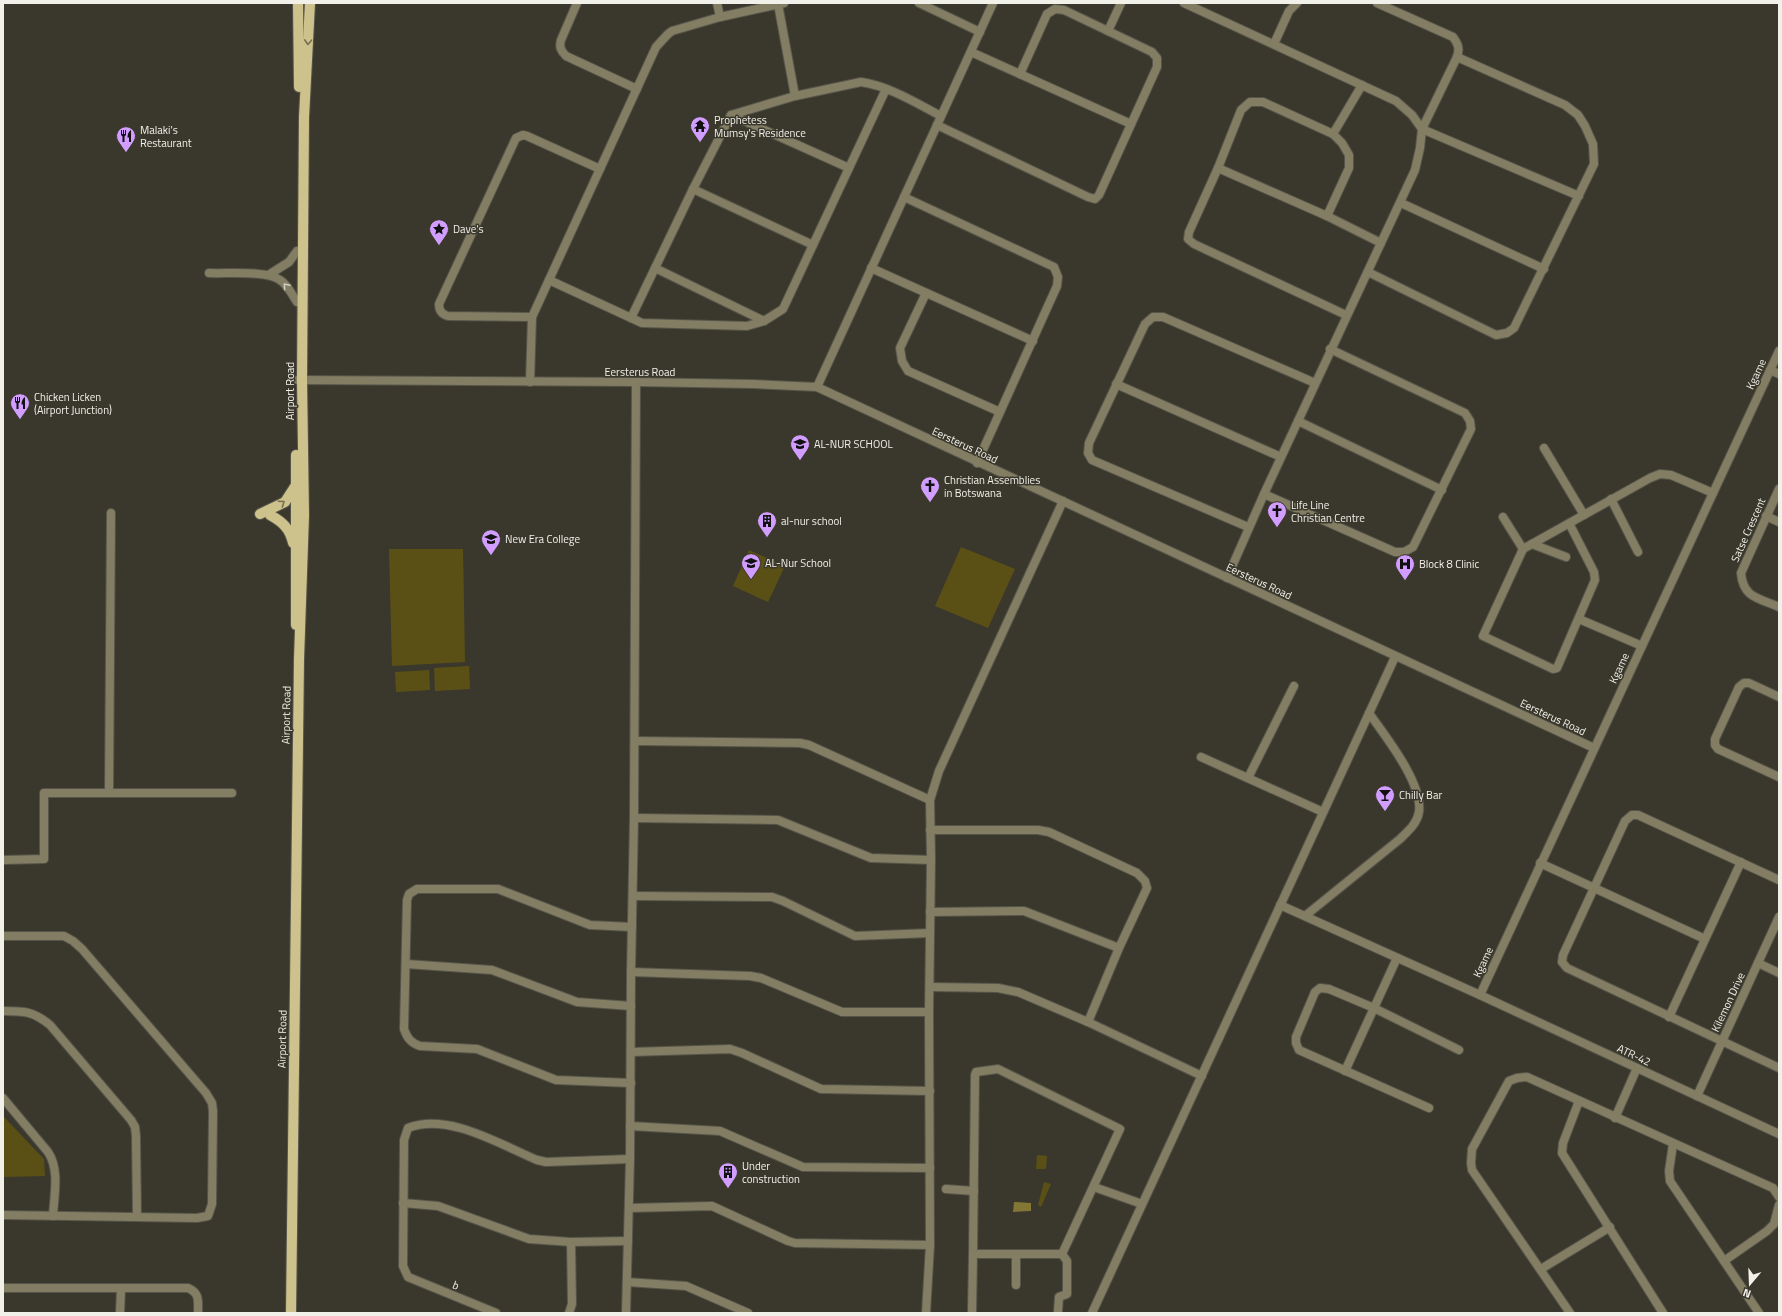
<svg xmlns="http://www.w3.org/2000/svg" width="1782" height="1316" viewBox="0 0 1782 1316" font-family="'Titillium Web',sans-serif">
<style>
.green{fill:#5a5016}
.water{fill:#847736}
.lines{fill:none;stroke-linecap:round;stroke-linejoin:round}
.minor-casing{stroke:#57554a;stroke-width:10}
.tertiary-casing{stroke:#57554a;stroke-width:10}
.primary-casing{stroke:#57554a;stroke-width:12}
.minor{stroke:#827d63;stroke-width:8}
.tertiary{stroke:#827d63;stroke-width:8}
.primary{stroke:#cdc28b;stroke-width:10}
.oneway{stroke:#756f52}
.oneway2{stroke:#d0cec1}
.labels{text-anchor:middle;stroke-width:3;stroke-linejoin:round;paint-order:stroke}
.poi-label{font-size:11px;fill:#f1f0e9;stroke:#3a382c;text-anchor:start}
.street-label{font-size:11px;fill:#f1f0e9;stroke:#3a382c}
</style>
<rect width="100%" height="100%" fill="#3a382c"/>
<g class="green">
<polygon points="961,547 1015,569 988,628 935,606"/>
<polygon points="389,549 463,549 465,662 392,666"/>
<polygon points="749,550 785,566 768,602 733,586"/>
<polygon points="469,666 470,689 435,691 434,668"/>
<polygon points="429,670 430,690 396,692 395,672"/>
<polygon points="3,1116 44,1159 45,1176 3,1177"/>
<polygon points="1037,1155 1047,1156 1046,1169 1036,1169"/>
<polygon points="1044,1182 1051,1184 1041,1207 1038,1205"/>
</g>
<polygon class="water" points="1014,1202 1031,1203 1031,1211 1013,1212"/>
<g class="lines">
<defs>
<g id="minor">
<path d="M577,3L561,40C559,47 561,51 566,56L637,89"/>
<polyline points="717,3 720,17"/>
<polyline points="919,3 980,32"/>
<polyline points="1184,3 1396,101 1412,115 1422,129 1420,148 1415,170 1264,494 1227,578"/>
<path d="M1377,3L1453,37C1458,44 1460,48 1457,57L1422,129L1579,196"/>
<polyline points="778,4 795,96"/>
<polyline points="1108,31 1121,3"/>
<polyline points="1274,44 1289,11 1297,3"/>
<polyline points="971,52 1131,124"/>
<polyline points="731,115 849,168"/>
<polyline points="937,125 1088,197 1095,199 1099,195 1157,67 1157,58 1152,52 1064,10 1055,9 1047,14 1020,74"/>
<polyline points="1333,134 1362,85"/>
<polyline points="1218,168 1327,216 1381,243"/>
<polyline points="693,189 813,245"/>
<polyline points="904,197 1054,267 1058,277 1057,286 977,463"/>
<polyline points="1401,203 1544,269"/>
<polyline points="1327,216 1349,168 1349,155 1342,143 1333,134 1263,102 1250,102 1241,110 1218,168 1189,232 1188,239 1194,244 1346,315"/>
<polyline points="655,268 764,321"/>
<polyline points="871,268 1033,341"/>
<polyline points="1368,272 1496,335 1507,333 1514,328 1594,164 1593,144 1585,126 1578,115 1565,105 1457,57"/>
<path d="M209,273C226,274 267,270 280,280C288,285 292,295 297,302"/>
<polyline points="270,274 289,262 297,251"/>
<polyline points="549,280 642,323 747,326 764,321 783,309 886,89"/>
<polyline points="926,293 900,348 902,361 908,371 1000,412"/>
<path d="M532,317L448,316C441,314 439,310 439,304L516,138L523,135L527,136L600,169"/>
<path d="M631,318L693,189L731,115L795,96L861,82C889,86 916,103 941,116"/>
<polyline points="1770,370 1779,374"/>
<polyline points="530,382 532,317 656,47 668,34 672,31 720,17 784,3"/>
<polyline points="1116,384 1281,457"/>
<polyline points="817,387 993,3"/>
<polyline points="1298,421 1442,490"/>
<polyline points="1544,448 1584,515"/>
<path d="M1779,489L1741,573C1743,598 1759,598 1779,607"/>
<polyline points="1264,494 1395,552 1404,552 1413,547 1471,429 1470,421 1465,413 1330,349"/>
<polyline points="1611,499 1638,552"/>
<polyline points="1766,516 1779,522"/>
<polyline points="1503,517 1523,549"/>
<polyline points="1569,523 1594,572 1595,580 1557,668 1553,669 1483,636 1523,549 1650,478 1660,474 1671,475 1713,493"/>
<polyline points="1248,527 1092,460 1088,453 1089,443 1145,324 1153,317 1163,317 1315,383"/>
<polyline points="1532,544 1566,557"/>
<polyline points="1579,619 1642,646"/>
<polyline points="1779,697 1749,683 1744,683 1739,687 1715,739 1715,745 1718,749 1779,777"/>
<polyline points="635,741 800,743 809,745 930,800"/>
<polyline points="1201,757 1323,812"/>
<polyline points="1248,778 1294,686"/>
<polyline points="109,793 111,513"/>
<polyline points="634,818 778,820 871,858 931,860"/>
<polyline points="930,830 1038,830 1049,832 1137,873 1145,881 1147,888 1119,948 1088,1022"/>
<polyline points="3,860 44,859 44,793 232,793"/>
<polyline points="1540,863 1705,939"/>
<polyline points="1779,880 1638,815 1632,815 1625,821 1563,955 1562,962 1567,968 1779,1068"/>
<polyline points="633,896 772,897 783,901 855,936 930,933"/>
<polyline points="1280,905 1480,995"/>
<polyline points="930,912 1024,911 1119,948"/>
<path d="M1305,916L1400,839C1408,831 1417,824 1419,812C1423,783 1385,736 1369,713"/>
<polyline points="3,936 64,936 73,941 82,949 206,1093 212,1103 213,1111 212,1204 208,1216 197,1218 3,1215"/>
<polyline points="1758,963 1779,973"/>
<polyline points="406,964 492,970 577,1002 631,1006"/>
<polyline points="631,972 750,976 761,978 842,1012 929,1012"/>
<polyline points="931,987 998,988 1018,992 1088,1022 1202,1076"/>
<path d="M3,1011C24,1011 33,1011 50,1025L131,1120L135,1127L136,1136L137,1217"/>
<polyline points="1669,1017 1741,862"/>
<polyline points="631,1052 730,1049 742,1053 821,1089 930,1091"/>
<polygon points="998,1069 1120,1129 1062,1254 973,1254 975,1075 976,1072"/>
<polyline points="1345,1071 1397,958"/>
<path d="M631,1083L556,1080L477,1049L420,1046C411,1043 407,1038 404,1029L407,900L409,894L417,889H498L590,925L632,927"/>
<polyline points="1697,1096 1779,917"/>
<path d="M3,1098L48,1152C60,1170 54,1195 53,1216"/>
<polyline points="1579,1101 1563,1143 1562,1153 1663,1313"/>
<polyline points="1429,1108 1299,1050 1296,1043 1296,1037 1315,992 1320,988 1329,989 1374,1008 1459,1050"/>
<polyline points="1615,1118 1637,1068"/>
<polyline points="630,1126 720,1131 803,1167 930,1168"/>
<polyline points="1673,1144 1669,1171 1670,1181 1759,1313"/>
<polyline points="1094,1187 1142,1204"/>
<polyline points="946,1189 974,1191"/>
<polyline points="403,1203 438,1206 529,1239 571,1242 628,1241"/>
<polyline points="629,1208 712,1206 788,1241 795,1243 930,1245"/>
<polyline points="1724,1261 1767,1231 1774,1224 1779,1205"/>
<polyline points="1541,1269 1610,1227"/>
<polyline points="627,1282 686,1286 748,1313"/>
<polyline points="1016,1285 1016,1254"/>
<path d="M3,1288H188C200,1293 198,1301 198,1313"/>
<polyline points="1058,1311 1059,1297 1067,1294 1067,1261 1062,1254"/>
<polyline points="120,1313 121,1289"/>
<path d="M496,1313L408,1277L403,1266L404,1140L408,1128C448,1112 501,1145 537,1160L546,1162L630,1159"/>
<polyline points="569,1313 572,1304 571,1242"/>
<polyline points="626,1313 630,1159 631,972 634,818 636,382"/>
<polyline points="926,1313 930,1245 929,1012 931,860 930,800 939,771 1063,501"/>
<polyline points="972,1313 973,1254"/>
<polyline points="1092,1313 1395,657"/>
<polyline points="1570,1313 1472,1170 1471,1163 1472,1149 1509,1081 1517,1078 1527,1077 1773,1188 1779,1197"/>
</g>
<g id="tertiary">
<polyline points="1779,351 1480,995 1779,1134"/>
<polyline points="297,380 636,382 752,384 817,387 1594,748"/>
</g>
<g id="primary">
<polyline points="298,3 299,87"/>
<polyline points="260,514 285,502 296,485"/>
<path d="M270,515C283,522 290,529 293,543"/>
<polyline points="296,625 296,455"/>
<polyline points="291,1313 299,659 304,515 302,380 304,117 310,3"/>
</g>
</defs>
<use href="#minor" class="minor-casing"/>
<use href="#tertiary" class="tertiary-casing"/>
<use href="#primary" class="primary-casing"/>
<use href="#minor" class="minor"/>
<use href="#tertiary" class="tertiary"/>
<use href="#primary" class="primary"/>
</g>
<defs><path id="oneway-chevron" d="M-2-3.5L2.5 0L-2 3.5" fill="none" stroke-width="1.6" stroke-linecap="round" stroke-linejoin="round"/></defs>
<g class="oneway">
<use href="#oneway-chevron" transform="translate(308 42) rotate(93)"/>
<use href="#oneway-chevron" transform="translate(282 503) rotate(-35)"/>
</g>
<use class="oneway2" href="#oneway-chevron" transform="translate(286 286) rotate(-130)"/>
<defs>
<symbol id="temple-pin" viewBox="-11 -11 22 30"><path d="M0 17L-7.5 6A9.5 9.5 0 1 1 7.5 6Z" fill="#d19dfe" stroke="#3a382c"/><path d="M0-6L5-2H3V0L6.5 2.5H4V6H1.5V3h-3V6H-4V2.5H-6.5L-3 0V-2H-5Z" fill="#111"/></symbol>
<symbol id="restaurant-pin" viewBox="-11 -11 22 30"><path d="M0 17L-7.5 6A9.5 9.5 0 1 1 7.5 6Z" fill="#d19dfe" stroke="#3a382c"/><path d="M-5-6h1v4h1v-4h1v4h1v-4h1v5L-1.5 .5V6h-2V.5L-5-1ZM5-6V6H3V1.5H1.5Q1.5-4 5-6Z" fill="#111"/></symbol>
<symbol id="sight-pin" viewBox="-11 -11 22 30"><path d="M0 17L-7.5 6A9.5 9.5 0 1 1 7.5 6Z" fill="#d19dfe" stroke="#3a382c"/><path d="M0-6L1.8-2.2L6-1.7L2.9 1.2L3.7 5.4L0 3.3L-3.7 5.4L-2.9 1.2L-6-1.7L-1.8-2.2Z" fill="#111"/></symbol>
<symbol id="school-pin" viewBox="-11 -11 22 30"><path d="M0 17L-7.5 6A9.5 9.5 0 1 1 7.5 6Z" fill="#d19dfe" stroke="#3a382c"/><path d="M0-5L7-2L0 1L-7-2ZM-4 1L0 2.5L4 1V4Q0 6-4 4Z" fill="#111"/></symbol>
<symbol id="church-pin" viewBox="-11 -11 22 30"><path d="M0 17L-7.5 6A9.5 9.5 0 1 1 7.5 6Z" fill="#d19dfe" stroke="#3a382c"/><path d="M-1.2-6h2.4v3.5h3.3v2.4h-3.3V6h-2.4V-.1h-3.3v-2.4h3.3Z" fill="#111"/></symbol>
<symbol id="building-pin" viewBox="-11 -11 22 30"><path d="M0 17L-7.5 6A9.5 9.5 0 1 1 7.5 6Z" fill="#d19dfe" stroke="#3a382c"/><path d="M-4-6H4V6H1V3H-1V6H-4ZM-2.5-4.3h1.7v1.8h-1.7ZM.8-4.3h1.7v1.8H.8ZM-2.5-1h1.7V.8h-1.7ZM.8-1h1.7V.8H.8Z" fill="#111"/></symbol>
<symbol id="university-pin" viewBox="-11 -11 22 30"><path d="M0 17L-7.5 6A9.5 9.5 0 1 1 7.5 6Z" fill="#d19dfe" stroke="#3a382c"/><path d="M0-5L7-2L0 1L-7-2ZM-4 1L0 2.5L4 1V4Q0 6-4 4Z" fill="#111"/></symbol>
<symbol id="hospital-pin" viewBox="-11 -11 22 30"><path d="M0 17L-7.5 6A9.5 9.5 0 1 1 7.5 6Z" fill="#d19dfe" stroke="#3a382c"/><path d="M-5-5h3v3.5h4V-5h3V5h-3V1.5h-4V5h-3Z" fill="#111"/></symbol>
<symbol id="bar-pin" viewBox="-11 -11 22 30"><path d="M0 17L-7.5 6A9.5 9.5 0 1 1 7.5 6Z" fill="#d19dfe" stroke="#3a382c"/><path d="M-6-5H6L.8 .8V4.5H3.5V6h-7V4.5H-.8V.8Z" fill="#111"/></symbol>
</defs>
<g fill-rule="evenodd">
<use href="#temple-pin" x="689" y="115" width="22" height="30"/>
<use href="#restaurant-pin" x="115" y="125" width="22" height="30"/>
<use href="#sight-pin" x="428" y="218" width="22" height="30"/>
<use href="#restaurant-pin" x="9" y="392" width="22" height="30"/>
<use href="#school-pin" x="789" y="433" width="22" height="30"/>
<use href="#church-pin" x="919" y="475" width="22" height="30"/>
<use href="#church-pin" x="1266" y="500" width="22" height="30"/>
<use href="#building-pin" x="756" y="510" width="22" height="30"/>
<use href="#university-pin" x="480" y="528" width="22" height="30"/>
<use href="#school-pin" x="740" y="552" width="22" height="30"/>
<use href="#hospital-pin" x="1394" y="553" width="22" height="30"/>
<use href="#bar-pin" x="1374" y="784" width="22" height="30"/>
<use href="#building-pin" x="717" y="1161" width="22" height="30"/>
</g>
<g class="labels">
<g class="poi-label">
<text x="714" y="124">Prophetess<tspan x="714" dy="13">Mumsy's Residence</tspan></text>
<text x="140" y="134">Malaki's<tspan x="140" dy="13">Restaurant</tspan></text>
<text x="453" y="233">Dave's</text>
<text x="34" y="401">Chicken Licken<tspan x="34" dy="13">(Airport Junction)</tspan></text>
<text x="814" y="448">AL-NUR SCHOOL</text>
<text x="944" y="484">Christian Assemblies<tspan x="944" dy="13">in Botswana</tspan></text>
<text x="1291" y="509">Life Line<tspan x="1291" dy="13">Christian Centre</tspan></text>
<text x="781" y="525">al-nur school</text>
<text x="505" y="543">New Era College</text>
<text x="765" y="567">AL-Nur School</text>
<text x="1419" y="568">Block 8 Clinic</text>
<text x="1399" y="799">Chilly Bar</text>
<text x="742" y="1170">Under<tspan x="742" dy="13">construction</tspan></text>
</g>
<g class="street-label">
<text x="640" y="376">Eersterus Road</text>
<text transform="translate(1756 374) rotate(-65)" y="4">Kgame</text>
<text transform="translate(290 391) rotate(-90)" y="4">Airport Road</text>
<text transform="translate(965 445) rotate(25)" y="4">Eersterus Road</text>
<text transform="translate(1748 530) rotate(-66)" y="4">Satse Crescent</text>
<text transform="translate(1259 581) rotate(25)" y="4">Eersterus Road</text>
<text transform="translate(1619 668) rotate(-65)" y="4">Kgame</text>
<text transform="translate(286 715) rotate(-89)" y="4">Airport Road</text>
<text transform="translate(1553 717) rotate(25)" y="4">Eersterus Road</text>
<text transform="translate(1483 962) rotate(-65)" y="4">Kgame</text>
<text transform="translate(1728 1002) rotate(-65)" y="4">Kilemon Drive</text>
<text transform="translate(282 1039) rotate(-89)" y="4">Airport Road</text>
<text transform="translate(1634 1055) rotate(25)" y="4">ATR-42</text>
<text transform="translate(456 1285) rotate(22)" y="4">b</text>
</g>
</g>
<rect width="1782" height="1316" fill="none" stroke="#f1f0e9" stroke-width="8"/>
<g transform="translate(1750 1284) rotate(199)" stroke="#3a382c" stroke-width="3" paint-order="stroke">
<path d="M0-3L7 15L0 10L-7 15Z" fill="#f1f0e9"/>
<text y="-6" font-size="11" font-weight="bold" text-anchor="middle" fill="#f1f0e9">N</text>
</g>
</svg>
